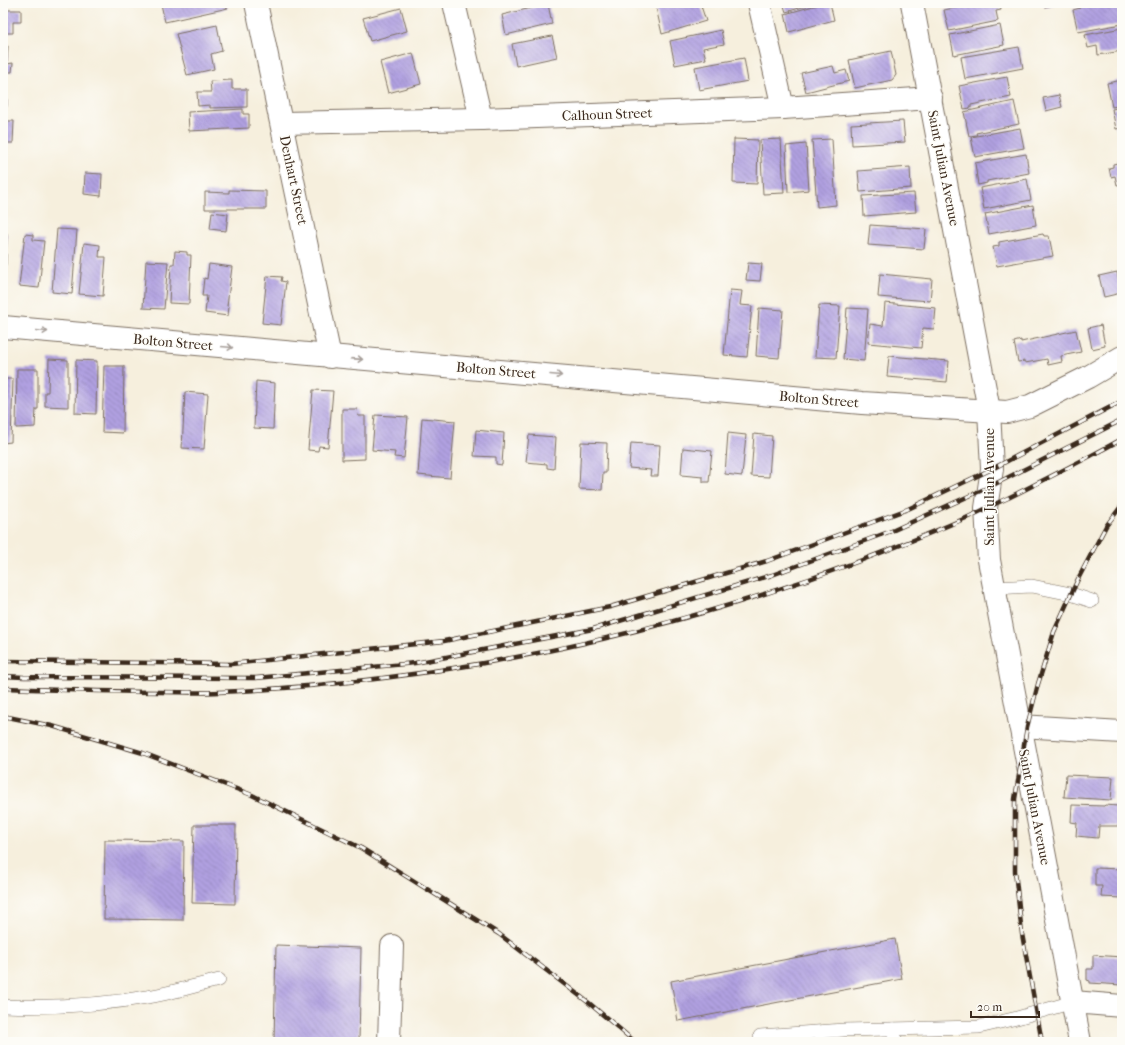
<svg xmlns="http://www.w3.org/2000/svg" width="1125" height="1045" viewBox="0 0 1125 1045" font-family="'IM FELL French Canon',serif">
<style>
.building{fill:url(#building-back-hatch)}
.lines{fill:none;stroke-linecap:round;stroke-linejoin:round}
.service-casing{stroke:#7c6f61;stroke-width:14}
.minor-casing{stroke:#7c6f61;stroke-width:24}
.tertiary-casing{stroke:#7c6f61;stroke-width:24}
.service{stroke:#fff;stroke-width:13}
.minor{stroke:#fff;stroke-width:22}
.tertiary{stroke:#fff;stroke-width:22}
.rail-casing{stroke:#3b2a1e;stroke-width:4.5}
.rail{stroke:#fdfcf7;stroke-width:3;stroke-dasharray:9;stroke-linecap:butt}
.oneway{stroke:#a79f9a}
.labels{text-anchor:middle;stroke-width:3;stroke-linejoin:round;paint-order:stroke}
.street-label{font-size:14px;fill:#3b2a1e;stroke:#fdfcf7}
</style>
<defs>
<pattern id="building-back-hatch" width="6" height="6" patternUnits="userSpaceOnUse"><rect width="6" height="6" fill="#b0a0e1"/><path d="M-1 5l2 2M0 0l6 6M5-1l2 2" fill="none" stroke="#9083b6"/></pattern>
</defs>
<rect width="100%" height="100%" fill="#fdfcf7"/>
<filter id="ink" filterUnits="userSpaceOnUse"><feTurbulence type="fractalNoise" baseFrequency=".025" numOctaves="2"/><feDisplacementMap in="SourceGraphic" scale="8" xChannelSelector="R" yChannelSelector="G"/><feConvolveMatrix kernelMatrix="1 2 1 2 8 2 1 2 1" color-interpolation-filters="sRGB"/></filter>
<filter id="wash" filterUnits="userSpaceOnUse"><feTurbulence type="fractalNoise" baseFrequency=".012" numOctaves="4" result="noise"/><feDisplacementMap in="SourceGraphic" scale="16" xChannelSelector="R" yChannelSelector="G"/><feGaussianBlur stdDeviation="0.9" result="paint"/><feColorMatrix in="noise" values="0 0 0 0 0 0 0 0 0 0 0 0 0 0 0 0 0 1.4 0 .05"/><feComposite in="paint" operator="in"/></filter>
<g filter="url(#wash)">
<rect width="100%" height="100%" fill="#f6efdd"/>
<g id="blocks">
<g class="building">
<polygon points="163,3 226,3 228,8 165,22 161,4"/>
<polygon points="655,3 700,3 706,21 662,34"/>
<polygon points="783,3 816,3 786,12"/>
<polygon points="824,3 830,3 834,20 789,32 785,14"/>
<polygon points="980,3 1000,3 1001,10 996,11 998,21 949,31 944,10"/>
<polygon points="1044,3 1059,3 1045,7"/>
<polygon points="1079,3 1122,3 1122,24 1078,32 1073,10 1080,8"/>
<polygon points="548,4 552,24 506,35 502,15"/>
<polygon points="401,8 407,31 370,41 363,18"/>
<polygon points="3,10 21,10 21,22 13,22 13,33 3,33"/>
<polygon points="217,25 222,51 211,54 214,69 187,75 176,34"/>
<polygon points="1000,25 1004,45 954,55 950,35"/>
<polygon points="1122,28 1122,51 1098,55 1097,46 1088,48 1085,35"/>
<polygon points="721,30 724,44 703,48 706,59 675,65 670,41"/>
<polygon points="552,36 557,57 516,66 512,44"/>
<polygon points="3,46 8,46 7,64 13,63 12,72 7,72 7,82 3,82"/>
<polygon points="1019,47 1023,68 965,79 961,57"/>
<polygon points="891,51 896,75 892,80 855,88 849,60"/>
<polygon points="413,53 421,84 388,93 380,62"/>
<polygon points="744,58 748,81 699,90 695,67"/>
<polygon points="833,66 835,73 846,70 849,81 806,92 801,73"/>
<polygon points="1007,77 1011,97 971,105 971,108 964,109 959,86"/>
<polygon points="232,80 232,89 247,89 247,107 210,108 210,105 198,106 197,92 211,92 210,81"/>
<polygon points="1122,80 1122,105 1112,107 1107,83"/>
<rect x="3" y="90" width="4" height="16"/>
<polygon points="1059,95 1062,107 1046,111 1043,98"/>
<polygon points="1014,101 1019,124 976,133 977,135 969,136 964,112"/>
<polygon points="1122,107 1122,128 1116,129 1112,109"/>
<polygon points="243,109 243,114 249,114 249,128 189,131 188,112"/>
<polygon points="3,121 14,121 13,143 3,143"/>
<polygon points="903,121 905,142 852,145 851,124"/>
<polygon points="1020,128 1024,148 975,157 971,137"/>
<polygon points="734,139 758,140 757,184 733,183"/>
<polygon points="781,139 784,193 763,194 760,140"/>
<polygon points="832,139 836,205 817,207 812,140"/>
<polygon points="806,144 809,190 788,192 786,146"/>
<polygon points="1026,154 1029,173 987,181 987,183 978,185 975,163"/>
<polygon points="1122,162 1122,184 1117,185 1115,176 1111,177 1109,168 1113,167 1113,164"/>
<polygon points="910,167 911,188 860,192 858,171"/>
<polygon points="85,173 102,174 101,196 84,194"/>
<polygon points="1027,179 1031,200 984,209 980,188"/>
<polygon points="229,190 266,191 266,209 205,209 205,192 229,193"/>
<polygon points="914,193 916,212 864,216 863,196"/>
<polygon points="1033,205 1036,225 989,234 985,214"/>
<polygon points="212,212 228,214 226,231 210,229"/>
<polygon points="870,225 926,229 924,249 868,245"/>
<polygon points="57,229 77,230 72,294 52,292"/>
<polygon points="3,234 7,234 6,265 3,265"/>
<polygon points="25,234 33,235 33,240 44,241 39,288 19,286"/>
<polygon points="1043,234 1044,236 1049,236 1053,256 997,266 993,247 999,246 999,242"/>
<polygon points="84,243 100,245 99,257 106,257 103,296 79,294"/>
<polygon points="175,251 187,252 187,255 191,255 189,304 169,303 171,264 174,264"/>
<polygon points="146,261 168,262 164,309 143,308"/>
<polygon points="748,263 762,264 760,281 746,280"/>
<polygon points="209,264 232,267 227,306 229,306 228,316 205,313 207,296 202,296 204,278 207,279"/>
<polygon points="1117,272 1121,293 1104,297 1099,276"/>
<polygon points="880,274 932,279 930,301 878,297"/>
<polygon points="267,276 282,277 281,281 286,282 281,325 262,323"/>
<polygon points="730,290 742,291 740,305 752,306 747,357 724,355"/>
<polygon points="885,303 936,308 934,329 923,328 921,348 868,343 870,324 883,326"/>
<polygon points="819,305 840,306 836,358 815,357"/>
<polygon points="759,308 783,310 779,358 756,356"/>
<polygon points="847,308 868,309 864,361 843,359"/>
<polygon points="1101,325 1105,346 1092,349 1088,328"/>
<polygon points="1076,330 1081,352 1061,356 1062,362 1048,365 1047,359 1025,363 1025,361 1018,362 1014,342 1021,340 1021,342"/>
<polygon points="889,356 949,361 947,382 887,377"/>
<polygon points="49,359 68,360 68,407 45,406 45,392 48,392"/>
<polygon points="76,360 97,361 96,414 75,413"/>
<polygon points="104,366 124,366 123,433 102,432"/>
<polygon points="17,369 38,369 38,409 36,409 35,427 16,428"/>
<polygon points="3,379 13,379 11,442 3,443"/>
<polygon points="256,381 275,383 273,429 254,428"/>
<polygon points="313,390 333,391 328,447 319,446 318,451 308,450"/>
<polygon points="185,392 208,394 204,449 182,448"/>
<polygon points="342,409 357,409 358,416 365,416 365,459 342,460"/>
<polygon points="375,415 408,417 404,458 394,457 395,452 372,450"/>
<polygon points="422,418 455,421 450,478 418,475"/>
<polygon points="476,430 504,433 502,465 496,464 496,457 474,456"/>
<polygon points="728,433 746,435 742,476 725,474"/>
<polygon points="754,434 772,436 769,477 751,476"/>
<polygon points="529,435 556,437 554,469 547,468 547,464 526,462"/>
<polygon points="581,442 607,443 606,473 603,473 602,490 579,489"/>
<polygon points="631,443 660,445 658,476 650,476 651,470 629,468"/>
<polygon points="683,448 712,451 709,482 703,482 703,477 681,475"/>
<polygon points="1066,775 1113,777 1111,800 1064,797"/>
<polygon points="1072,805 1104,806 1105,805 1118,806 1118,807 1122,808 1122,826 1099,826 1098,838 1076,836 1077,823 1071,822"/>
<polygon points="194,825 236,825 235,904 192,903"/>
<polygon points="105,840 184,841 183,920 104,919"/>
<polygon points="1095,868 1122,869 1122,898 1101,897 1102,886 1095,886"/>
<polygon points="895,939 902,979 678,1021 671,981"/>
<polygon points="276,945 361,948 359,1042 274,1042"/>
<polygon points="1093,955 1122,957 1122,985 1090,983 1090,981 1087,980 1087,969 1093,969"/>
</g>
</g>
</g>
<g filter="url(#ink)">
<use href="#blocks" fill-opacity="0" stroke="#7c6f61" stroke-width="1"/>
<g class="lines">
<defs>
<g id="service">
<polyline points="994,588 1032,586 1071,594 1092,601"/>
<path d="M3,1006C53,1008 103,1005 153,996C175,992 197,985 219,980"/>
<polyline points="893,1029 896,1042"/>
<polyline points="760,1036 844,1030 979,1027 1017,1018 1073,1002"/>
</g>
<g id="minor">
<polyline points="256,3 330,357"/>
<polyline points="454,3 481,119"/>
<polyline points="759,3 783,108"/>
<polyline points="282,123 481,119 783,108 931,98"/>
<polyline points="3,327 862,403 1007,412 1030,406 1088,377 1122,357"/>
<polyline points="1020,726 1122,732"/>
<polyline points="1073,1002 1122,1006"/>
<polyline points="389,1042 392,946"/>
</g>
<polyline id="tertiary" points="912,3 989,410 992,469 986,508 989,560 1080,1042"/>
</defs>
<use href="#service" class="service-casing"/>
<use href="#minor" class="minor-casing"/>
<use href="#tertiary" class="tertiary-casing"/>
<use href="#service" class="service"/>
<use href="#minor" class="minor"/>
<use href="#tertiary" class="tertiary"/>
<defs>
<g id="rail">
<polyline points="3,661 231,664 444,641 610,607 767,561 908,509 992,469 1122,401"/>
<polyline points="3,676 24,677 256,678 415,663 593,629 772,575 894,530 989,487 1122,420"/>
<path d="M3,688C56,690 108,692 161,692C180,692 200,693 219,692C478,680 729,621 966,518C980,512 994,504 1008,498C1046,479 1084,460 1122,439"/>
<polyline points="3,716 52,726 143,753 252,795 361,848 499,934 589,1003 635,1042"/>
<polyline points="1042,1042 1022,934 1015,871 1015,799 1027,727 1038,684 1054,632 1078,579 1106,526 1122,505"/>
</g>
</defs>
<use href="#rail" class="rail-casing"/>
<use href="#rail" class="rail"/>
</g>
<defs><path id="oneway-shaft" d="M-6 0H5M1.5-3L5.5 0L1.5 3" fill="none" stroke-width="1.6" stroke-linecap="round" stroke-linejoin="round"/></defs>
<g class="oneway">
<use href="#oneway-shaft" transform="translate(42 331) rotate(5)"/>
<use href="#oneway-shaft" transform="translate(227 347) rotate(5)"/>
<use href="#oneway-shaft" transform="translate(357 359) rotate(4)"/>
<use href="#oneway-shaft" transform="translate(556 375) rotate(5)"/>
</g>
</g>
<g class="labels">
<g class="street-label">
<text transform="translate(607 114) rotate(-2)" y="5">Calhoun Street</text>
<text transform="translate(944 168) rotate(79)" y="5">Saint Julian Avenue</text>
<text transform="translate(294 180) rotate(78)" y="5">Denhart Street</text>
<text transform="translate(173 342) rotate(5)" y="5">Bolton Street</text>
<text transform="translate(496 370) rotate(5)" y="5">Bolton Street</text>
<text transform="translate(819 399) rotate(5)" y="5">Bolton Street</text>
<text transform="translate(989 487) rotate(-90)" y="5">Saint Julian Avenue</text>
<text transform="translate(1035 807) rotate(79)" y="5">Saint Julian Avenue</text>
</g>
</g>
<rect width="1125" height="1045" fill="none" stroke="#fdfcf7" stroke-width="16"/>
<path d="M971 1011v6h68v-6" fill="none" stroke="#3b2a1e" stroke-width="2"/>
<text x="977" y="1011" font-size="12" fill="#3b2a1e" stroke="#fdfcf7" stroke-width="3" paint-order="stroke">20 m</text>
</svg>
